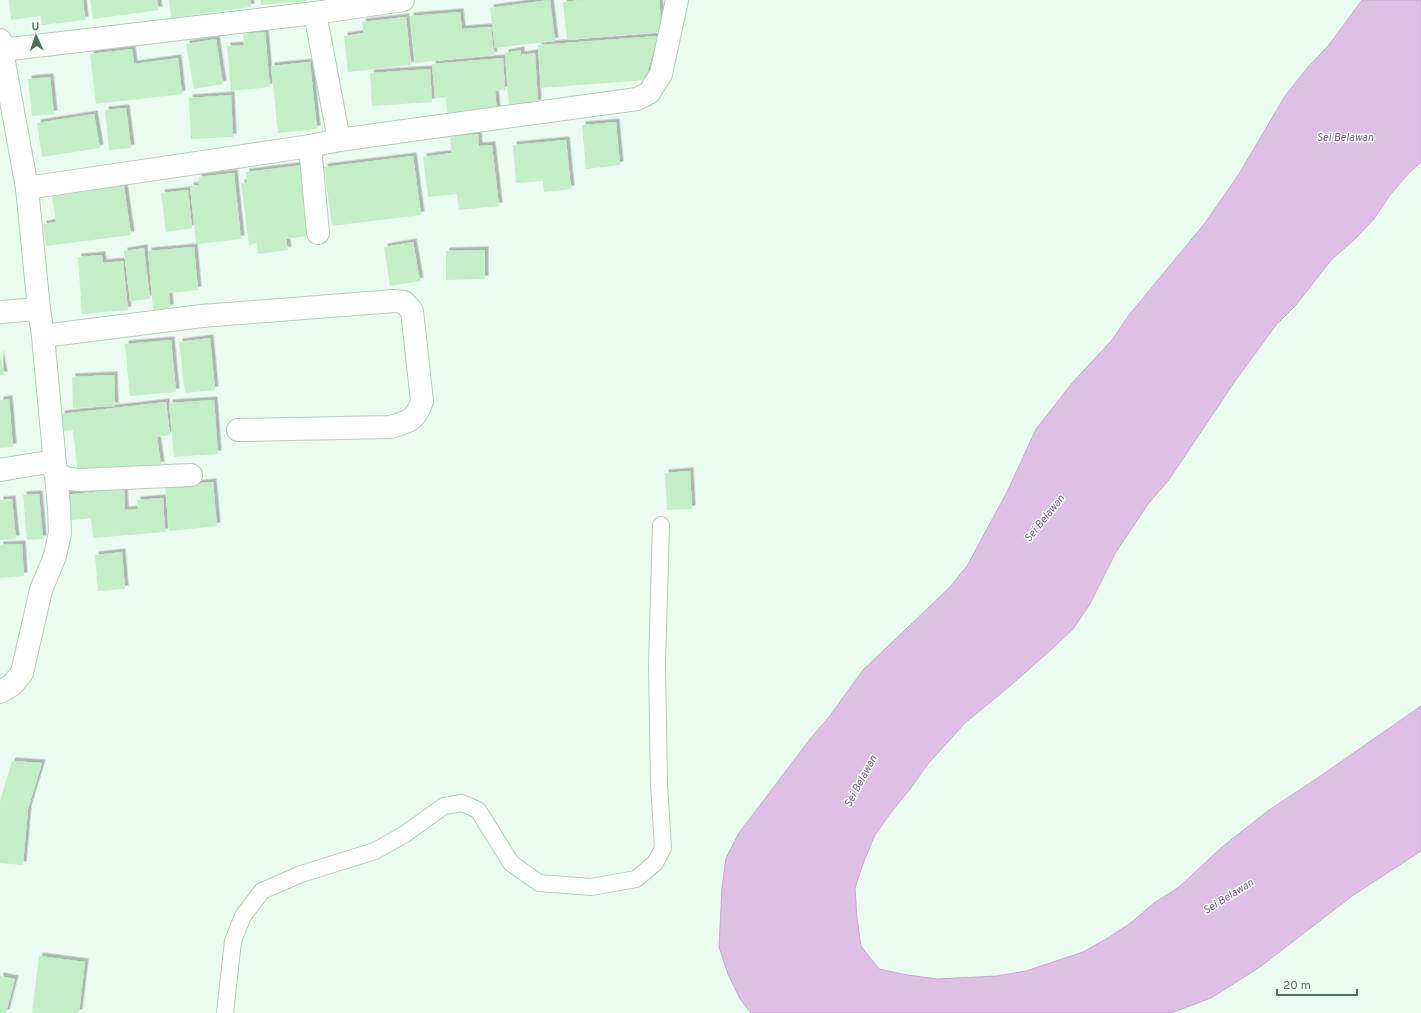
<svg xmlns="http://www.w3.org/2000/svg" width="1421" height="1013" viewBox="0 0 1421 1013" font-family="Overpass,sans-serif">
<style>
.water{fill:#ddc0e3;stroke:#cda7d4}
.building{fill:#c4eec8;filter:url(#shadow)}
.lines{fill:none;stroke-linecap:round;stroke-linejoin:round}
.service-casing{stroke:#b3ceb7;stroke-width:18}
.minor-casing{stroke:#b3ceb7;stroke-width:24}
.service{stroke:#fff;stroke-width:16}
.minor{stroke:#fff;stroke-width:22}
.labels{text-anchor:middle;stroke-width:3;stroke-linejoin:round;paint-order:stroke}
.water-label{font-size:11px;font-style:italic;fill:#8f5599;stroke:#f0fef4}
</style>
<defs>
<filter id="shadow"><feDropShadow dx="3.5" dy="-3.5" stdDeviation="0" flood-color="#0004"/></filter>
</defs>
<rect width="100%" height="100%" fill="#eafbef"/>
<polygon class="water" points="1362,0 1421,0 1421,162 1408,174 1390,195 1374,219 1354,240 1332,259 1296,305 1276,325 1235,381 1168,481 1148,504 1116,552 1090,604 1073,629 1053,648 1010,686 965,723 927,765 911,788 892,811 875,835 864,861 855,888 857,918 861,946 879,969 908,975 937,979 997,976 1026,971 1083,952 1108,938 1132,922 1154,903 1179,887 1222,847 1269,810 1319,777 1421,706 1421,851 1352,896 1260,967 1211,998 1171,1013 751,1013 740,999 728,974 719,947 722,888 726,858 739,833 810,739 829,717 863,670 949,588 967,566 1008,490 1036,429 1073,382 1112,340 1129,315 1205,223 1239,174 1285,96 1308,67 1328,46"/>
<g class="building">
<polygon points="9,0 83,0 85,20 42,25 41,16 11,20"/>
<polygon points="90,0 157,0 159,10 93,19"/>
<polygon points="169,0 250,0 251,7 171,18"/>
<polygon points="261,0 306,0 307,1 261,5"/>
<polygon points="550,0 555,41 495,48 490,8"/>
<polygon points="583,0 659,0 662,32 567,40 563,2"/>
<polygon points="460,12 462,29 491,27 494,55 415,63 410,16"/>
<polygon points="406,17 411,65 348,72 344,36 364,33 362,22"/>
<polygon points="265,32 270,87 231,91 227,46 244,45 243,34"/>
<polygon points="658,36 645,80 541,88 538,45"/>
<polygon points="216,39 223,84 194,89 186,44"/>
<polygon points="132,49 134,64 178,58 182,94 96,104 90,54"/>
<polygon points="521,50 521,55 535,53 538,103 509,109 505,53"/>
<polygon points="503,58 505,90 495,91 497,110 447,114 446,97 435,98 432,64"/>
<polygon points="310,62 317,129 278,133 271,66"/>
<polygon points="430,69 432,102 372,106 370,73"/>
<polygon points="50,77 54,114 32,116 28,79"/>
<polygon points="231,95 233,137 191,139 189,98"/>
<polygon points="126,108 131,148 109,150 105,110"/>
<polygon points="94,114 100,148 42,157 37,123"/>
<polygon points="616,122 620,165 586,169 582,125"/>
<polygon points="478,134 479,146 492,145 499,206 459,210 457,194 428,197 423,157 452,153 450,137"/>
<polygon points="566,140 571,189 544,192 543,181 516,183 513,145"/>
<polygon points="413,156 421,215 332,226 324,167"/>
<polygon points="303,165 313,235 286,239 288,250 258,254 257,243 249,245 241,183 247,183 246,172"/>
<polygon points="234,173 241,239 196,244 190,186 199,185 198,177"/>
<polygon points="124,186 131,235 46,246 43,224 56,222 52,195"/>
<polygon points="188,190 192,228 166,232 161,193"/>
<polygon points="413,242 420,281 390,286 384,247"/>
<polygon points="194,247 198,290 169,293 170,308 153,310 148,251"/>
<polygon points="144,248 150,299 130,301 124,251"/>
<polygon points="485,250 485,279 446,280 446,251"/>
<polygon points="102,255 103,263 123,261 128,310 82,314 78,257"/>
<polygon points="210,338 215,390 185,393 179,342"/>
<polygon points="171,340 176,392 130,396 125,344"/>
<polygon points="0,353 4,375 0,375"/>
<polygon points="114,375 115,406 73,408 72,377"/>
<polygon points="9,399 13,447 0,448 0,400"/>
<polygon points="214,400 218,454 174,457 169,403"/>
<polygon points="166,402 170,435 157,437 161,465 78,475 73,430 63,431 61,414"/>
<polygon points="690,471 692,509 667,510 665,473"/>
<polygon points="213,482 217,526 169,531 165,486"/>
<polygon points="124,489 125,510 138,509 137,500 163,498 165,532 93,538 91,518 65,521 63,495"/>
<polygon points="39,494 43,539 27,540 23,495"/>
<polygon points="12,499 16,539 0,540 0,500"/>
<polygon points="22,544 24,576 0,578 0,545"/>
<polygon points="122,552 125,589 98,591 95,555"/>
<polygon points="12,761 42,763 28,809 23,865 0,863 0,801"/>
<polygon points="39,956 85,962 79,1013 32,1013"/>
<polygon points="0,976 15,979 6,1013 0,1013"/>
</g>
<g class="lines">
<defs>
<polyline id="service" points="225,1013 233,941 243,916 262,891 301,874 375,851 405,834 444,806 462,803 478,810 511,863 539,883 591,887 636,879 655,863 663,848 659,784 657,664 661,525"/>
<g id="minor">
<polyline points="315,13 339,140"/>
<polyline points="0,40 27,188 39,309 43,336 59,507 60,533 55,556 41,590 22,673 12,685 0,692"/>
<polyline points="2,50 315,13 403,0"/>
<polyline points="310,146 318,233"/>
<polyline points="27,188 310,146 339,140 637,99 649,93 661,74 677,0"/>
<polyline points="0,312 39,309"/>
<path d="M43,336L202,316L394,301L404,302L412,311L422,401C416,420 409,422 390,427L238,430"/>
<polyline points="0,470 54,461"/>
<polyline points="55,473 69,479 79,480 191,475"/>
</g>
</defs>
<use href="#service" class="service-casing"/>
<use href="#minor" class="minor-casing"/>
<use href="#service" class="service"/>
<use href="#minor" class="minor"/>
</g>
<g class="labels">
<g class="water-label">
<text x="1345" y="141">Sei Belawan</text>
<text transform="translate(1044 518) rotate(-51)" y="4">Sei Belawan</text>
<text transform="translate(860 781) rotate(-62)" y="4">Sei Belawan</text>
<text transform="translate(1228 896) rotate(-32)" y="4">Sei Belawan</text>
</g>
</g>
<g transform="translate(36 36) rotate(357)" stroke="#f0fef4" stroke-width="3" paint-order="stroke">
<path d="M0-3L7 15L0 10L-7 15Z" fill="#4f7451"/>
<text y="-6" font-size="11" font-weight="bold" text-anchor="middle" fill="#4f7451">U</text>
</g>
<path d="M1277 989v6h80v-6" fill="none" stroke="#4f7451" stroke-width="2"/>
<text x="1283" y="989" font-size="12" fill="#4f7451" stroke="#f0fef4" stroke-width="3" paint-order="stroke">20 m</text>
</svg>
